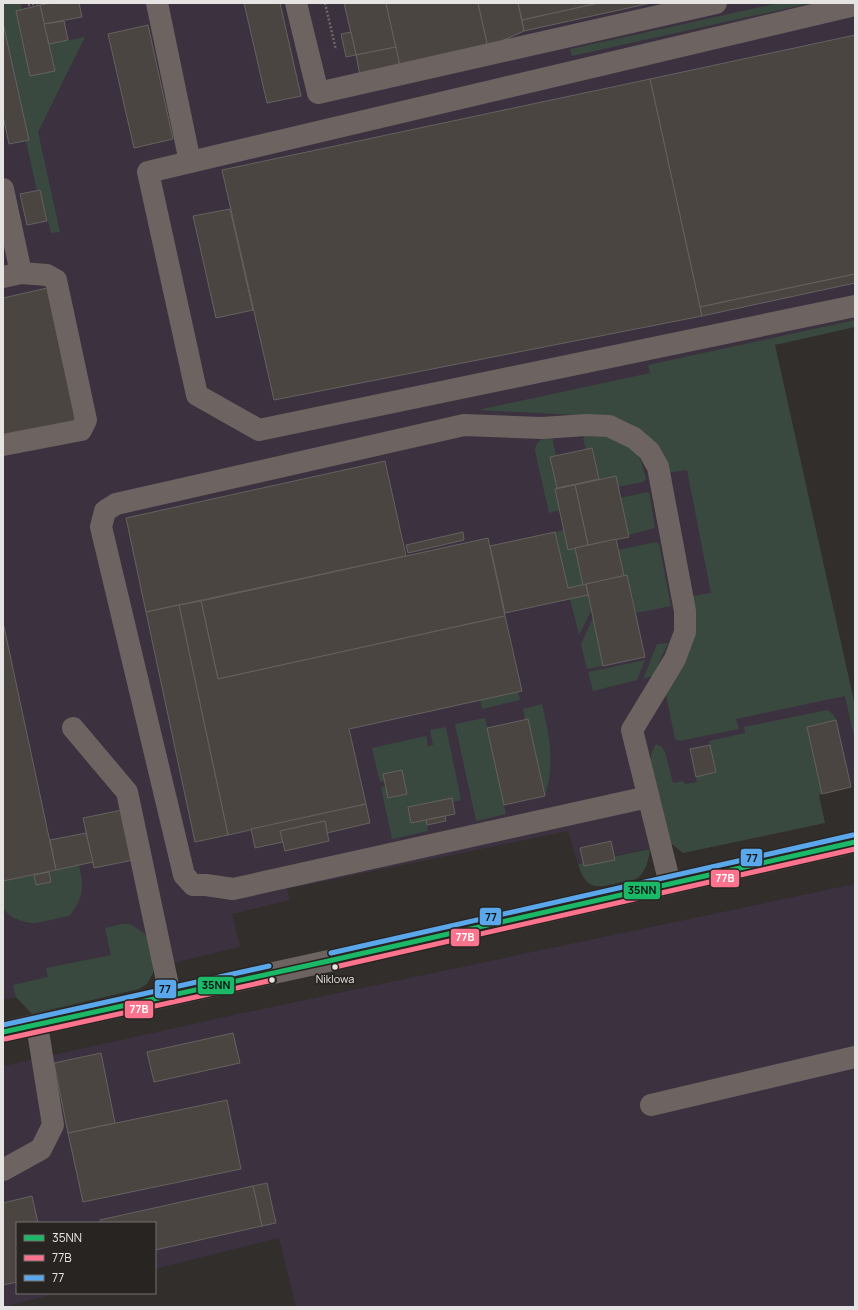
<svg xmlns="http://www.w3.org/2000/svg" width="858" height="1310" viewBox="0 0 858 1310" font-family="Manrope,sans-serif">
<style>
.industrial{fill:#3b313f}
.green{fill:#3a493f}
.building{fill:#4a4540;stroke:#646260}
.lines{fill:none;stroke-linecap:round;stroke-linejoin:round}
.path{stroke:#6e6866;stroke-width:2.5;stroke-dasharray:2 2;stroke-linecap:butt}
.minor{stroke:#6d6462;stroke-width:22}
.bus-1-casing{stroke:#282421;stroke-width:8}
.bus-2-casing{stroke:#282421;stroke-width:8}
.bus-3-casing{stroke:#282421;stroke-width:8}
.bus-1{stroke:#1ab867;stroke-width:5}
.bus-2{stroke:#fc738d;stroke-width:5}
.bus-3{stroke:#5aa8eb;stroke-width:5}
.bus-dot{fill:#e6e4e2;stroke:#282421;stroke-width:1.5}
.labels{text-anchor:middle;stroke-width:3.5;stroke-linejoin:round;paint-order:stroke}
.bus-label{font-size:11px;fill:#e6e4e2;stroke:#282421}
.line-badge{stroke:#282421;stroke-width:1.5}
.badge-label{font-size:11px;text-anchor:middle;font-weight:bold;fill:#fff}
.pale-badge-label{font-size:11px;text-anchor:middle;font-weight:bold;fill:#111}
</style>
<rect width="100%" height="100%" fill="#312e2c"/>
<g class="industrial">
<polygon points="3,3 855,3 855,327 775,345 855,706 855,784 851,785 851,787 819,795 825,823 683,853 672,844 578,864 568,831 287,889 290,900 232,914 240,947 177,962 3,1000"/>
<polygon points="855,884 855,1307 296,1307 279,1238 155,1269 155,1223 17,1223 17,1293 59,1293 3,1307 3,1066 238,1014"/>
</g>
<g class="green">
<polygon points="3,3 21,3 22,10 16,11 30,76 55,71 49,44 85,37 38,132 60,232 51,233 40,190 37,191 26,141 29,140 3,23"/>
<polygon points="779,3 812,3 572,56 570,49"/>
<polygon points="855,320 855,327 775,345 855,706 855,741 845,696 736,719 739,729 679,741 675,739 674,734 666,695 692,596 711,593 687,470 667,473 639,429 627,422 614,417 478,410 650,373 648,365"/>
<path d="M552,436L556,456L550,457L557,488L555,489L560,510L549,513L535,451C536,440 543,438 552,436Z"/>
<polygon points="585,436 608,436 634,450 641,461 646,479 643,482 618,487 615,476 599,479 592,448 586,449 583,439"/>
<polygon points="647,492 649,493 650,498 655,528 628,535 620,498"/>
<polygon points="564,530 575,548 583,585 568,588 555,532"/>
<polygon points="656,542 659,544 671,606 636,613 627,575 624,576 618,550"/>
<polygon points="588,595 591,611 579,635 570,599"/>
<polygon points="593,618 603,666 587,669 581,644"/>
<polygon points="668,643 653,676 643,679 657,644"/>
<polygon points="645,660 637,680 593,691 588,672"/>
<polygon points="518,692 520,700 482,709 480,700"/>
<path d="M542,704C550,738 555,763 545,796L528,719L525,720L523,709Z"/>
<polygon points="827,710 833,714 836,720 807,727 822,794 819,795 825,823 683,853 667,840 650,760 652,752 656,744 662,747 665,752 673,783 683,781 685,784 697,782 696,777 716,772 709,741 745,733 744,727"/>
<polygon points="485,718 506,814 476,821 455,724"/>
<polygon points="446,727 461,800 452,802 451,798 408,807 411,823 426,820 428,831 392,839 381,787 386,786 389,798 407,794 402,770 384,774 385,781 380,782 372,748 426,736 428,746 433,745 430,730"/>
<path d="M650,849C649,859 646,870 639,877C635,881 626,881 621,882C597,888 587,892 578,864Z"/>
<path d="M79,865C84,888 84,898 69,916C58,918 46,922 35,923C24,923 7,918 3,906C1,899 3,889 3,881L34,875L36,885L51,882L49,872Z"/>
<polygon points="122,924 130,924 143,932 147,937 154,967 153,973 147,984 139,989 32,1014 16,997 13,985 48,977 46,968 111,955 105,928"/>
</g>
<g class="building">
<polygon points="52,3 79,3 82,17 44,24 40,5"/>
<polygon points="244,3 280,3 301,96 267,103"/>
<polygon points="344,3 386,3 396,47 356,55"/>
<polygon points="386,3 478,3 488,47 400,67"/>
<polygon points="478,3 518,3 524,31 488,47"/>
<polygon points="518,3 599,3 522,20"/>
<polygon points="599,3 651,3 524,31 522,20"/>
<polygon points="40,5 55,71 30,76 16,11"/>
<polygon points="64,21 68,40 49,44 44,24"/>
<polygon points="3,23 29,140 9,144 3,116"/>
<polygon points="148,25 173,139 134,148 108,34"/>
<polygon points="351,32 356,55 346,57 341,34"/>
<polygon points="855,35 855,274 700,307 650,79"/>
<polygon points="396,47 400,67 360,75 356,55"/>
<polygon points="650,79 702,316 274,400 222,170"/>
<polygon points="40,190 47,221 27,225 20,194"/>
<polygon points="230,209 253,310 216,318 193,216"/>
<polygon points="855,274 855,283 702,316 700,307"/>
<polygon points="47,288 76,421 3,437 3,298"/>
<polygon points="592,448 599,479 557,488 550,457"/>
<polygon points="385,461 406,556 146,612 126,518"/>
<polygon points="616,476 629,537 588,545 575,485"/>
<polygon points="575,485 588,545 568,550 555,489"/>
<polygon points="463,532 464,540 408,553 406,545"/>
<polygon points="555,532 568,588 586,584 588,595 505,613 490,546"/>
<polygon points="488,538 505,616 218,679 201,601"/>
<polygon points="616,539 624,576 583,585 575,548"/>
<polygon points="627,575 645,657 603,666 586,584"/>
<polygon points="201,601 218,679 505,616 522,691 349,729 366,804 228,835 179,605"/>
<polygon points="179,605 228,835 195,842 146,612"/>
<polygon points="3,622 56,870 3,881"/>
<polygon points="528,719 545,796 504,805 487,728"/>
<polygon points="836,720 851,787 822,794 807,727"/>
<polygon points="710,745 716,772 696,777 690,749"/>
<polygon points="402,770 407,794 388,798 383,774"/>
<polygon points="452,798 455,814 411,823 408,807"/>
<polygon points="366,804 370,823 327,833 325,821 280,831 283,842 255,848 251,829"/>
<polygon points="122,810 133,860 94,868 83,818"/>
<polygon points="445,816 446,821 427,825 426,820"/>
<polygon points="325,821 329,841 285,851 280,831"/>
<polygon points="86,833 93,862 56,870 50,840"/>
<polygon points="611,841 615,860 584,866 580,848"/>
<polygon points="49,872 51,882 36,885 34,875"/>
<polygon points="233,1033 240,1063 154,1082 147,1052"/>
<polygon points="101,1053 115,1123 68,1133 54,1063"/>
<polygon points="227,1100 241,1169 83,1202 68,1133"/>
<polygon points="267,1183 276,1223 262,1226 253,1186"/>
<polygon points="253,1186 262,1226 155,1250 155,1223 101,1223 100,1220"/>
<polygon points="32,1196 38,1223 17,1223 17,1282 3,1285 3,1203"/>
</g>
<g class="lines">
<g class="path">
<polyline points="325,3 336,50"/>
<polyline points="28,5 38,3"/>
</g>
<g class="minor">
<polyline points="157,3 190,162"/>
<polyline points="296,3 318,93 716,3"/>
<polyline points="855,5 148,172 197,395 259,430 855,306"/>
<polyline points="3,189 21,273"/>
<polyline points="3,277 21,273 47,275 56,280 86,420 81,430 3,445"/>
<polyline points="73,728 127,792 170,995"/>
<polyline points="648,797 233,889 206,885 193,885 184,875 101,527 105,511 116,504 464,425 542,428 586,425 609,426 634,438 649,451 658,467 685,611 685,632 675,659 632,730 670,884"/>
<polyline points="3,1032 333,960 855,842"/>
<polyline points="651,1105 855,1057"/>
<polyline points="3,1170 41,1149 53,1125 37,1025"/>
</g>
<defs>
<polyline id="bus-1" points="3,1032 333,960 855,842"/>
<g id="bus-2">
<polyline points="335,967 855,849"/>
<polyline points="5,1039 273,980"/>
</g>
<g id="bus-3">
<polyline points="331,953 853,835"/>
<polyline points="3,1025 269,966"/>
</g>
</defs>
<use href="#bus-1" class="bus-1-casing"/>
<use href="#bus-2" class="bus-2-casing"/>
<use href="#bus-3" class="bus-3-casing"/>
<use href="#bus-1" class="bus-1"/>
<use href="#bus-2" class="bus-2"/>
<use href="#bus-3" class="bus-3"/>
</g>
<g class="bus-dot">
<circle cx="335" cy="967" r="3.5"/>
<circle cx="272" cy="980" r="3.5"/>
</g>
<g class="labels">
<g class="bus-label">
<text x="335" y="983">Niklowa</text>
</g>
</g>
<g class="line-badge">
<rect x="740" y="848" width="23" height="19" rx="4" fill="#5aa8eb"/>
<rect x="710" y="869" width="30" height="19" rx="4" fill="#fc738d"/>
<rect x="623" y="881" width="38" height="19" rx="4" fill="#1ab867"/>
<rect x="479" y="907" width="23" height="19" rx="4" fill="#5aa8eb"/>
<rect x="450" y="928" width="30" height="19" rx="4" fill="#fc738d"/>
<rect x="197" y="976" width="38" height="19" rx="4" fill="#1ab867"/>
<rect x="154" y="979" width="23" height="20" rx="4" fill="#5aa8eb"/>
<rect x="124" y="1000" width="30" height="19" rx="4" fill="#fc738d"/>
</g>
<g class="badge-label">
<text x="725" y="882">77B</text>
<text x="465" y="941">77B</text>
<text x="139" y="1013">77B</text>
</g>
<g class="pale-badge-label">
<text x="752" y="862">77</text>
<text x="642" y="894">35NN</text>
<text x="491" y="921">77</text>
<text x="216" y="989">35NN</text>
<text x="165" y="993">77</text>
</g>
<rect width="858" height="1310" fill="none" stroke="#e6e4e2" stroke-width="8"/>
<rect x="16" y="1222" width="140" height="72" fill="#282421" stroke="#74716e"/>
<rect x="24" y="1235" width="20" height="6" fill="#1ab867" stroke="#74716e"/>
<text x="52" y="1242" font-size="12" fill="#e6e4e2">35NN</text>
<rect x="24" y="1255" width="20" height="6" fill="#fc738d" stroke="#74716e"/>
<text x="52" y="1262" font-size="12" fill="#e6e4e2">77B</text>
<rect x="24" y="1275" width="20" height="6" fill="#5aa8eb" stroke="#74716e"/>
<text x="52" y="1282" font-size="12" fill="#e6e4e2">77</text>
</svg>
